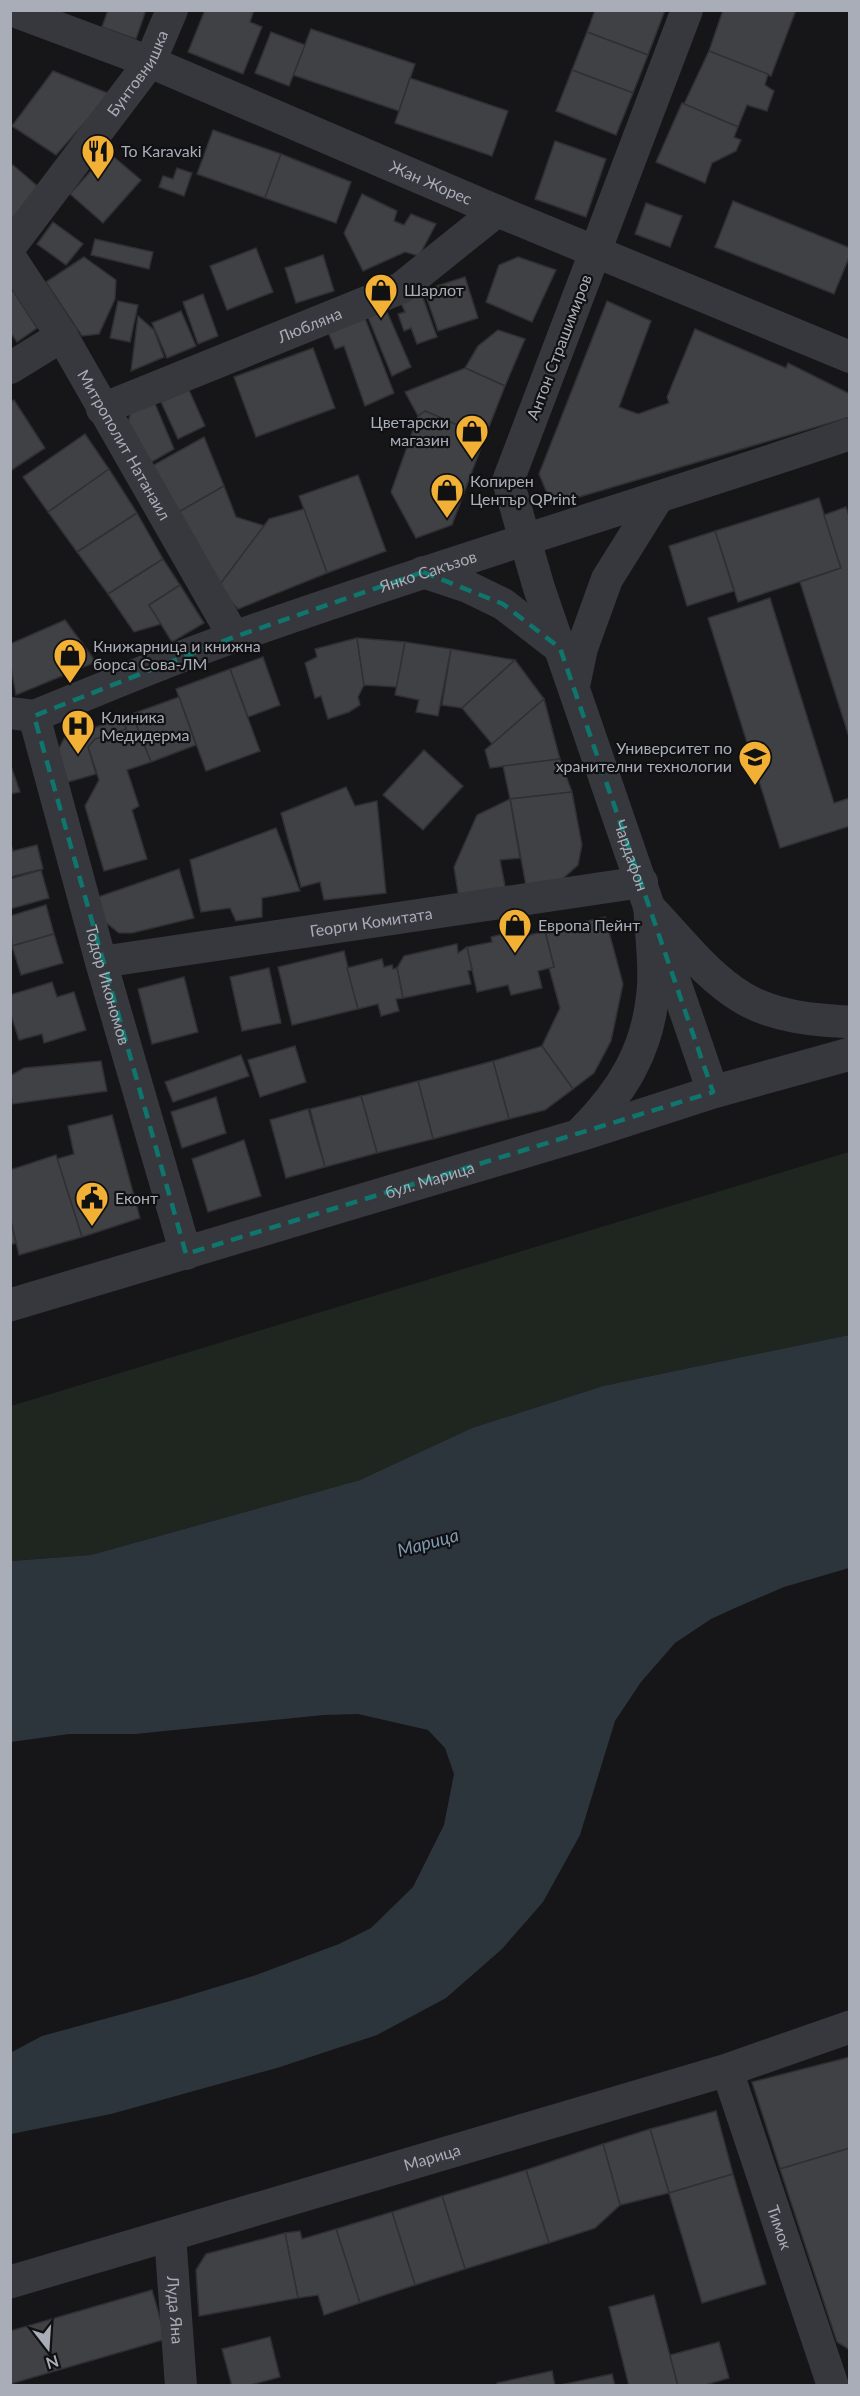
<svg xmlns="http://www.w3.org/2000/svg" width="860" height="2396" viewBox="0 0 860 2396" font-family="Lato,sans-serif">
<style>
.green{fill:#1e261f}
.water{fill:#2c353c}
.building{fill:#404145;stroke:#303034;stroke-width:1.5}
.lines{fill:none;stroke-linecap:round;stroke-linejoin:round}
.minor{stroke:#37383d;stroke-width:32}
.tertiary{stroke:#37383d;stroke-width:33}
.marked{fill:none;stroke:#0f766e;stroke-width:4.5;stroke-dasharray:12 8;stroke-linejoin:round}
.labels{text-anchor:middle;stroke-width:4.5;stroke-linejoin:round;paint-order:stroke}
.street-label{font-size:16px;fill:#a8adb8;stroke:#111113}
.poi-label{font-size:16px;fill:#a8adb8;stroke:#111113;text-anchor:start}
.water-label{font-size:18px;font-style:italic;fill:#7f9bb3;stroke:#111113}
</style>
<rect width="100%" height="100%" fill="#161618"/>
<polygon class="green" points="849,1152 849,1335 603,1386 472,1428 360,1480 91,1555 11,1561 11,1406"/>
<polygon class="water" points="849,1335 849,1568 784,1587 735,1608 711,1619 675,1643 641,1682 615,1721 580,1835 543,1902 502,1949 446,1998 377,2035 277,2068 111,2114 11,2134 10,2053 42,2036 174,2000 253,1976 339,1944 371,1928 413,1887 444,1825 454,1774 445,1748 428,1730 358,1714 324,1715 135,1734 69,1734 11,1742 11,1561 91,1555 360,1480 472,1428 603,1386"/>
<g class="building">
<polygon points="108,10 146,10 136,39 102,27"/>
<polygon points="205,10 254,10 250,22 262,27 243,74 188,52"/>
<polygon points="595,10 665,10 648,55 587,32"/>
<polygon points="723,10 796,10 771,76 709,51"/>
<polygon points="311,29 415,64 399,111 293,75"/>
<polygon points="271,32 305,45 289,86 255,73"/>
<polygon points="587,32 648,55 633,93 572,70"/>
<polygon points="709,51 768,74 765,85 774,91 767,111 747,105 738,127 684,104"/>
<polygon points="572,70 633,93 616,135 556,111"/>
<polygon points="53,71 110,94 56,155 12,126"/>
<polygon points="410,78 508,111 492,156 395,123"/>
<polygon points="682,103 738,127 734,137 741,140 736,151 712,163 705,183 656,162"/>
<polygon points="213,130 281,154 265,198 197,174"/>
<polygon points="555,141 606,159 586,217 535,199"/>
<polygon points="108,152 141,180 103,223 70,194"/>
<polygon points="281,154 351,182 336,223 265,198"/>
<polygon points="13,165 42,190 10,225 10,168"/>
<polygon points="177,168 192,173 184,196 159,187 163,176 173,179"/>
<polygon points="362,194 397,211 394,221 404,225 411,214 436,224 419,256 405,252 363,271 344,233"/>
<polygon points="733,201 850,248 850,255 834,294 715,247"/>
<polygon points="646,203 682,216 670,247 635,234"/>
<polygon points="53,222 83,244 66,265 37,244"/>
<polygon points="95,239 153,252 149,269 91,255"/>
<polygon points="256,248 273,292 227,310 210,266"/>
<polygon points="323,255 334,291 296,303 285,268"/>
<polygon points="84,257 116,280 115,299 99,334 82,336 46,282"/>
<polygon points="518,257 556,270 532,322 486,302 499,265"/>
<polygon points="465,277 478,318 438,331 424,290"/>
<polygon points="13,291 37,328 17,342 10,332 10,293"/>
<polygon points="421,292 437,337 417,344 411,328 404,331 398,314 405,312 399,299"/>
<polygon points="203,294 218,336 198,344 183,302"/>
<polygon points="118,301 138,305 130,342 110,338"/>
<polygon points="607,301 651,321 619,407 638,414 669,403 667,397 695,329 786,368 788,363 850,394 850,417 552,505 539,474"/>
<polygon points="385,307 411,367 392,376 367,315"/>
<polygon points="181,311 196,346 167,358 152,323"/>
<polygon points="363,313 394,393 365,406 344,346 335,349 326,327"/>
<polygon points="138,316 154,330 164,357 131,371"/>
<polygon points="498,330 525,339 505,386 465,368 478,346"/>
<polygon points="313,348 335,408 256,437 234,377"/>
<polygon points="465,368 505,386 485,437 425,411 418,416 405,392"/>
<polygon points="189,390 205,426 178,439 161,402"/>
<polygon points="153,399 174,449 150,463 127,427 132,406"/>
<polygon points="14,400 45,448 10,471 10,402"/>
<polygon points="425,411 485,437 452,525 416,538 391,492 418,416"/>
<polygon points="85,434 109,469 48,512 23,477"/>
<polygon points="204,437 224,486 177,513 150,467"/>
<polygon points="109,469 137,513 77,552 48,512"/>
<polygon points="358,475 386,551 327,573 299,496"/>
<polygon points="224,486 236,517 265,526 218,587 177,513"/>
<polygon points="819,498 841,568 738,602 715,531"/>
<polygon points="846,507 850,519 850,740 800,582 841,568 824,515"/>
<polygon points="304,509 327,573 238,609 218,587 269,519"/>
<polygon points="137,513 163,559 108,594 77,552"/>
<polygon points="715,531 734,591 687,606 669,546"/>
<polygon points="163,559 180,585 149,605 161,624 134,632 108,594"/>
<polygon points="180,585 204,623 172,642 149,605"/>
<polygon points="770,598 834,803 850,798 850,826 780,848 708,618"/>
<polygon points="65,620 96,662 16,695 10,662 10,644"/>
<polygon points="357,638 364,685 358,697 360,705 349,712 328,719 321,696 315,698 305,663 317,657 315,649"/>
<polygon points="357,638 405,642 397,687 364,685"/>
<polygon points="405,642 451,649 438,716 416,712 419,700 395,695"/>
<polygon points="451,649 515,660 462,708 442,705"/>
<polygon points="263,657 280,705 248,717 230,669"/>
<polygon points="515,660 544,699 492,744 462,708"/>
<polygon points="230,669 260,751 206,771 176,689"/>
<polygon points="179,697 196,745 151,762 132,714"/>
<polygon points="544,699 560,759 490,768 485,750"/>
<polygon points="132,714 151,762 127,770 139,806 132,810 147,859 104,871 85,806 99,780 88,747 95,739 126,729 123,718"/>
<polygon points="123,718 126,729 95,739 88,747 96,774 68,782 56,754 67,733 75,734"/>
<polygon points="424,750 463,786 423,830 383,795"/>
<polygon points="560,759 572,792 510,799 503,766"/>
<polygon points="10,763 20,792 10,794"/>
<polygon points="346,787 355,806 377,801 386,893 324,900 320,882 301,887 281,813"/>
<polygon points="572,792 582,845 578,865 559,882 526,886 510,799"/>
<polygon points="510,799 520,858 500,860 506,891 459,899 454,867 477,815"/>
<polygon points="276,828 300,891 262,898 262,917 236,921 230,908 201,912 190,860"/>
<polygon points="10,842 13,851 37,845 43,869 10,877"/>
<polygon points="179,869 194,918 132,933 119,933 104,921 98,897"/>
<polygon points="41,870 49,898 10,909 10,879"/>
<polygon points="46,905 54,934 12,946 10,916"/>
<polygon points="605,917 623,984 611,1041 594,1073 573,1089 542,1046 560,1008 549,968 554,967 545,931"/>
<polygon points="524,929 526,936 545,931 554,967 538,971 542,988 511,995 508,985 477,992 467,947 492,942 491,937"/>
<polygon points="54,934 63,963 21,975 12,946"/>
<polygon points="457,944 458,953 467,947 472,970 468,971 471,984 403,998 397,968 404,956"/>
<polygon points="344,951 358,1009 292,1025 278,967"/>
<polygon points="382,959 384,967 392,965 393,969 397,968 403,998 396,999 399,1011 381,1016 378,1004 358,1009 347,968"/>
<polygon points="269,968 281,1023 242,1031 230,977"/>
<polygon points="184,977 198,1032 152,1044 138,989"/>
<polygon points="52,982 57,997 74,992 86,1030 44,1043 42,1034 19,1040 10,1012 10,995"/>
<polygon points="295,1046 306,1082 260,1097 248,1060"/>
<polygon points="542,1046 573,1089 545,1110 509,1119 493,1061"/>
<polygon points="241,1055 249,1076 173,1102 165,1082"/>
<polygon points="101,1061 107,1091 12,1104 10,1076 24,1068"/>
<polygon points="493,1061 509,1119 433,1139 418,1081"/>
<polygon points="418,1081 433,1139 377,1153 361,1096"/>
<polygon points="361,1096 377,1153 325,1167 310,1109"/>
<polygon points="216,1097 226,1133 182,1148 171,1112"/>
<polygon points="308,1109 325,1167 286,1178 270,1120"/>
<polygon points="112,1115 140,1218 82,1237 57,1159 74,1154 68,1126"/>
<polygon points="244,1140 261,1196 208,1212 192,1159"/>
<polygon points="56,1155 82,1237 19,1255 10,1217 10,1170"/>
<polygon points="10,1217 16,1243 10,1245"/>
<polygon points="850,2057 850,2148 780,2169 752,2082"/>
<polygon points="716,2111 733,2174 669,2193 650,2129"/>
<polygon points="650,2129 669,2193 620,2205 603,2144"/>
<polygon points="603,2144 620,2205 595,2228 549,2243 526,2170"/>
<polygon points="850,2148 850,2350 837,2342 780,2169"/>
<polygon points="526,2170 549,2243 465,2269 442,2196"/>
<polygon points="733,2174 766,2284 702,2303 669,2193"/>
<polygon points="442,2196 465,2269 415,2285 392,2212"/>
<polygon points="392,2212 415,2285 360,2303 336,2229"/>
<polygon points="336,2229 360,2303 324,2315 318,2295 298,2298 285,2233 300,2231 302,2239"/>
<polygon points="285,2233 298,2298 199,2316 196,2270 206,2254"/>
<polygon points="152,2290 166,2339 10,2384 10,2331"/>
<polygon points="654,2295 678,2386 629,2386 609,2307"/>
<polygon points="270,2337 280,2377 247,2386 232,2386 222,2349"/>
<polygon points="719,2342 729,2378 702,2386 678,2386 670,2355"/>
<polygon points="552,2371 555,2386 497,2386 497,2383"/>
<polygon points="612,2374 615,2386 560,2386 560,2385"/>
</g>
<g class="lines">
<g class="minor">
<path id="s1" d="M11,10L150,62L497,211L850,357"/>
<path id="s2" d="M687,10L508,481L539,588L713,1092"/>
<path id="s3" d="M10,247L150,62L172,10"/>
<path id="s4" d="M10,257L62,336L234,637"/>
<polyline points="10,368 62,336"/>
<path id="s5" d="M102,409L401,288L497,211"/>
<polyline points="423,572 468,587 503,604 560,648"/>
<polyline points="574,686 582,648 607,579 657,499"/>
<path id="s6" d="M10,713L34,716C101,689 168,660 237,636C440,564 646,503 850,434"/>
<path id="s7" d="M34,716L101,962L186,1254"/>
<path id="s8" d="M101,962L642,882"/>
<path id="s9" d="M727,2070L833,2386"/>
<path id="s10" d="M170,2235L181,2386"/>
</g>
<g class="tertiary">
<path d="M650,909C679,939 707,977 743,998C775,1017 813,1020 850,1022"/>
<path d="M582,1132C622,1092 648,1050 653,992C656,965 651,936 650,909"/>
<path id="s11" d="M10,1305L580,1135L713,1092L850,1054"/>
<path id="s12" d="M10,2282L727,2070L850,2027"/>
</g>
</g>
<path class="marked" d="M423,572L503,604L560,648L713,1092L186,1254L34,716L234,637Z"/>
<defs>
<symbol id="restaurant-pin" viewBox="-11 -11 22 30"><path d="M0 17L-7.5 6A9.5 9.5 0 1 1 7.5 6Z" fill="#f2b134" stroke="#111113"/><path d="M-5-6h1v4h1v-4h1v4h1v-4h1v5L-1.5 .5V6h-2V.5L-5-1ZM5-6V6H3V1.5H1.5Q1.5-4 5-6Z" fill="#111"/></symbol>
<symbol id="shop-pin" viewBox="-11 -11 22 30"><path d="M0 17L-7.5 6A9.5 9.5 0 1 1 7.5 6Z" fill="#f2b134" stroke="#111113"/><path d="M-5-2.5h2.3a2.7 3.5 0 0 1 5.4 0H5L5.5 6h-11ZM-1.5-2.5h3a1.5 2.3 0 0 0-3 0Z" fill="#111"/></symbol>
<symbol id="hospital-pin" viewBox="-11 -11 22 30"><path d="M0 17L-7.5 6A9.5 9.5 0 1 1 7.5 6Z" fill="#f2b134" stroke="#111113"/><path d="M-5-5h3v3.5h4V-5h3V5h-3V1.5h-4V5h-3Z" fill="#111"/></symbol>
<symbol id="university-pin" viewBox="-11 -11 22 30"><path d="M0 17L-7.5 6A9.5 9.5 0 1 1 7.5 6Z" fill="#f2b134" stroke="#111113"/><path d="M0-5L7-2L0 1L-7-2ZM-4 1L0 2.5L4 1V4Q0 6-4 4Z" fill="#111"/></symbol>
<symbol id="civic-pin" viewBox="-11 -11 22 30"><path d="M0 17L-7.5 6A9.5 9.5 0 1 1 7.5 6Z" fill="#f2b134" stroke="#111113"/><path d="M-.6-6.5H3V-4.5H.6V-3L4-1V1h2V6H-6V1h2V-1L-.6-3ZM-1.2 2.5V6h2.4V2.5Z" fill="#111"/></symbol>
</defs>
<g fill-rule="evenodd">
<use href="#restaurant-pin" x="79" y="132" width="38" height="52"/>
<use href="#shop-pin" x="362" y="271" width="38" height="52"/>
<use href="#shop-pin" x="453" y="412" width="38" height="52"/>
<use href="#shop-pin" x="428" y="471" width="38" height="52"/>
<use href="#shop-pin" x="51" y="636" width="38" height="52"/>
<use href="#hospital-pin" x="59" y="707" width="38" height="52"/>
<use href="#university-pin" x="736" y="738" width="38" height="52"/>
<use href="#shop-pin" x="496" y="906" width="38" height="52"/>
<use href="#civic-pin" x="73" y="1179" width="38" height="52"/>
</g>
<g class="labels">
<g class="street-label">
<text dy="6" stroke="none"><textPath href="#s3" startOffset="216">Бунтовнишка</textPath></text>
<text dy="6" stroke="none"><textPath href="#s1" startOffset="454">Жан Жорес</textPath></text>
<text dy="6" stroke="none"><textPath href="#s5" startOffset="224">Любляна</textPath></text>
<text transform="translate(559 347) rotate(-69)" y="6">Антон Страшимиров</text>
<text dy="6" stroke="none"><textPath href="#s4" startOffset="220">Митрополит Натанаил</textPath></text>
<text dy="6" stroke="none"><textPath href="#s6" startOffset="444">Янко Сакъзов</textPath></text>
<text dy="6" stroke="none"><textPath href="#s2" startOffset="898">Чардафон</textPath></text>
<text dy="6" stroke="none"><textPath href="#s8" startOffset="273">Георги Комитата</textPath></text>
<text dy="6" stroke="none"><textPath href="#s7" startOffset="279">Тодор Икономов</textPath></text>
<text dy="6" stroke="none"><textPath href="#s11" startOffset="438">бул. Марица</textPath></text>
<text dy="6" stroke="none"><textPath href="#s12" startOffset="440">Марица</textPath></text>
<text dy="6" stroke="none"><textPath href="#s9" startOffset="166">Тимок</textPath></text>
<text dy="6" stroke="none"><textPath href="#s10" startOffset="75">Луда Яна</textPath></text>
</g>
<g class="poi-label">
<text x="121" y="157">To Karavaki</text>
<text x="404" y="296">Шарлот</text>
<text x="449" y="428" text-anchor="end">Цветарски<tspan x="449" dy="18">магазин</tspan></text>
<text x="470" y="487">Копирен<tspan x="470" dy="18">Център QPrint</tspan></text>
<text x="93" y="652">Книжарница и книжна<tspan x="93" dy="18">борса Сова-ЛМ</tspan></text>
<text x="101" y="723">Клиника<tspan x="101" dy="18">Медидерма</tspan></text>
<text x="732" y="754" text-anchor="end">Университет по<tspan x="732" dy="18">хранителни технологии</tspan></text>
<text x="538" y="931">Европа Пейнт</text>
<text x="115" y="1204">Еконт</text>
</g>
<g class="water-label">
<text transform="translate(428 1543) rotate(-15)" y="6">Марица</text>
</g>
</g>
<rect width="860" height="2396" fill="none" stroke="#a8adb8" stroke-width="24"/>
<g transform="translate(48 2348) rotate(163)" stroke="#111113" stroke-width="4.5" paint-order="stroke">
<path d="M0-4.5L10 22L0 15L-10 22Z" fill="#a8adb8"/>
<text y="-9" font-size="16" font-weight="bold" text-anchor="middle" fill="#a8adb8">N</text>
</g>
</svg>
